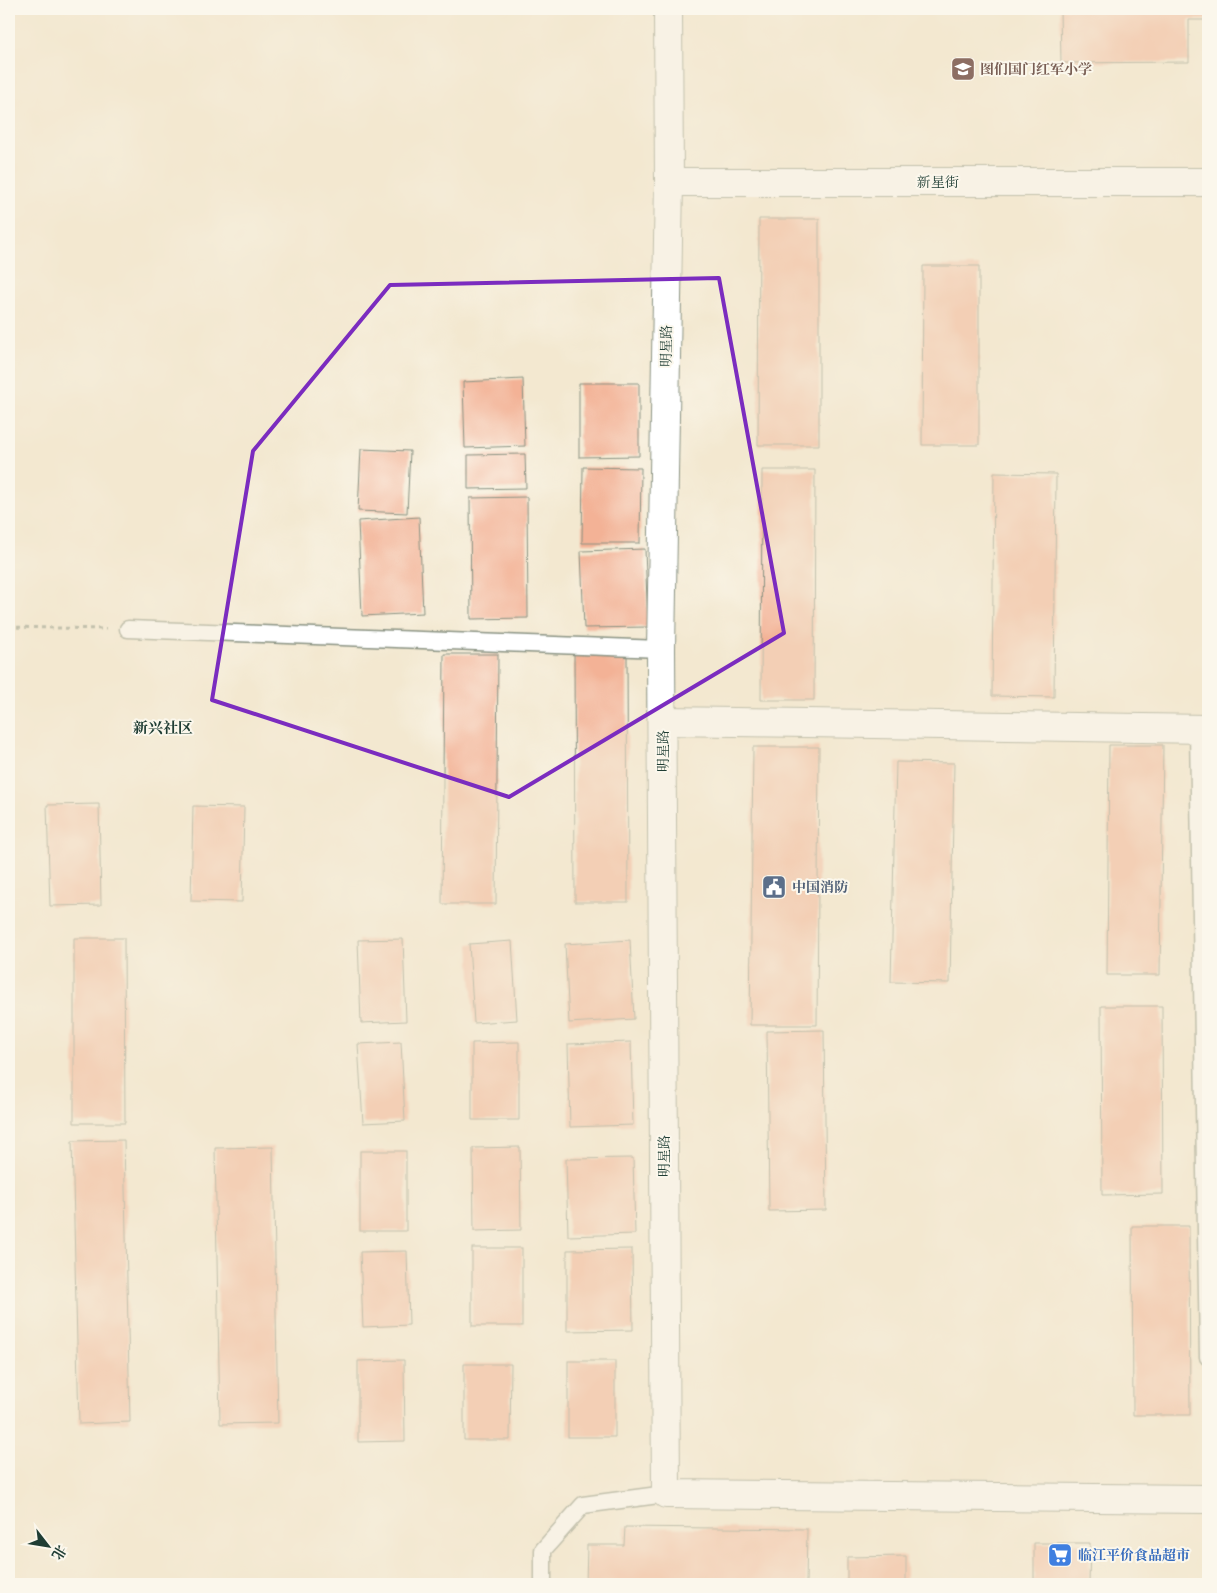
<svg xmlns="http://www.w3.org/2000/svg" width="1217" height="1593" viewBox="0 0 1217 1593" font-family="'Old Standard TT','Noto Serif SC',serif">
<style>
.building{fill:#f3b296}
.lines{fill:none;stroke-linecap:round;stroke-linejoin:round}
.lane-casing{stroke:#899282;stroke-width:19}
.street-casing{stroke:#899282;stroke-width:30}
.path{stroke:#899282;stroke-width:3;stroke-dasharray:4 4;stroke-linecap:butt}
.lane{stroke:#fff;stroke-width:16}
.street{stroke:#fff;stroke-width:28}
.marked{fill:none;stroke:#7b2cbf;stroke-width:4;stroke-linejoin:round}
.labels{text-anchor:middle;stroke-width:4;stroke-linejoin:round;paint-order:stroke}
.education-label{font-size:14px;font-weight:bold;fill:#785e54;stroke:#fbf7ec;text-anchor:start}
.street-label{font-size:14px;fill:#1f3d34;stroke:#fbf7ec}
.service-label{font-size:14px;font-weight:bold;fill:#4e5e75;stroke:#fbf7ec;text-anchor:start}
.shop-label{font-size:14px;font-weight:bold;fill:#366cbe;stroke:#fbf7ec;text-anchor:start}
.neighbourhood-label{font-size:15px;font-weight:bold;fill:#1f3d34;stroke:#fbf7ec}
</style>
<rect width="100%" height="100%" fill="#fbf7ec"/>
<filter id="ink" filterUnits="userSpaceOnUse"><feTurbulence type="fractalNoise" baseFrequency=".02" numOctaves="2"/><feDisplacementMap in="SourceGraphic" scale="10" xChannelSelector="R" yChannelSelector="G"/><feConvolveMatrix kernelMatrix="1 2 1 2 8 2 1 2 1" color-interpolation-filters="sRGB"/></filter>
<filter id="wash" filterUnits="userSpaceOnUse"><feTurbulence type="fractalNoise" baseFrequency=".0096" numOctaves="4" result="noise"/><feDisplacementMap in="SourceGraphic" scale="20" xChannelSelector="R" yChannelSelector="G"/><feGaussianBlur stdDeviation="1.12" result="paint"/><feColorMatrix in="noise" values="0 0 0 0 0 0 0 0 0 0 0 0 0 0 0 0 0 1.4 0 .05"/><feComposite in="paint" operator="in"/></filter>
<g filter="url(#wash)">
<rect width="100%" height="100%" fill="#f3e8d0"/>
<g id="blocks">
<g class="building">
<polygon points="1060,9 1208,9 1208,20 1189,20 1189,62 1061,63"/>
<polygon points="759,219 819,219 819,445 758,445"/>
<polygon points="923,266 979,266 979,445 922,445"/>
<polygon points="523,379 525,446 465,448 463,382"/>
<polygon points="579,383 639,383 639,456 579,457"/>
<polygon points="361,449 410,451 407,513 358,511"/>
<polygon points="525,454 526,488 468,489 468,455"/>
<polygon points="583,467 641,468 640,543 582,543"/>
<polygon points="762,470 815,470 814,700 761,700"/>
<polygon points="994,473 1056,474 1054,697 992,696"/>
<polygon points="527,497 528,618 471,619 470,498"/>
<polygon points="419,517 423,613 362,616 358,521"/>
<polygon points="645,549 648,627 584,628 581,551"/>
<polygon points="574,651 627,651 628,902 575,902"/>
<polygon points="444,654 498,654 496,904 442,904"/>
<polygon points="1109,745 1163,745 1160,975 1107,975"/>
<polygon points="753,747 819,747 817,1025 750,1025"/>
<polygon points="896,762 954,763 950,983 891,982"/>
<polygon points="99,804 101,905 50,906 47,805"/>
<polygon points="193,806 244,807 242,902 191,901"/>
<polygon points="74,938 124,938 125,1123 74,1123"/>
<polygon points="403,939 406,1021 361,1023 358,940"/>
<polygon points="630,940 634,1019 569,1023 565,944"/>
<polygon points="512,941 517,1020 474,1023 469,944"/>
<polygon points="1101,1006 1162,1006 1163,1194 1102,1195"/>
<polygon points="824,1030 826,1210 769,1211 767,1031"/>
<polygon points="401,1042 405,1121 363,1123 358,1044"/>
<polygon points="519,1042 519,1120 472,1120 472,1043"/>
<polygon points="631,1042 633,1125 570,1127 568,1044"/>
<polygon points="124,1140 130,1422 79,1424 72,1141"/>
<polygon points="273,1147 278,1423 220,1424 215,1148"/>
<polygon points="520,1147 521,1230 474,1231 473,1148"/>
<rect x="360" y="1151" width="46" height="80"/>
<polygon points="633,1158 635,1234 568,1236 566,1159"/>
<polygon points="1132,1226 1189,1226 1190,1415 1133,1415"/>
<rect x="472" y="1248" width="50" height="78"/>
<polygon points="632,1249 633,1330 567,1331 567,1250"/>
<polygon points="407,1251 409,1325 363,1327 360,1252"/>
<polygon points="404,1360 405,1441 358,1442 358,1361"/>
<rect x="568" y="1361" width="47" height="76"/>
<polygon points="464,1364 511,1364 510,1440 464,1440"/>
<polygon points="625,1527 807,1529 806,1584 586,1584 587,1545 624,1545"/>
<polygon points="1034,1543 1090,1543 1089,1584 1034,1584"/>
<polygon points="906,1556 906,1584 847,1584 847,1557"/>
</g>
</g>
</g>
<g filter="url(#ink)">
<use href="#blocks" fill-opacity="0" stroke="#899282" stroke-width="1"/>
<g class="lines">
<defs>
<g id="lane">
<polyline points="128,629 661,649"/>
<polyline points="1198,729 1208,1357"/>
<polyline points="543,1584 543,1550 583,1505 666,1494"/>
</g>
<g id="street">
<polyline points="668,9 669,182 661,649 666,1494 1208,1499"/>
<polyline points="669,182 1208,182"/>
<polyline points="663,721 1208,729"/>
</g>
</defs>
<use href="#lane" class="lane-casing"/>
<use href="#street" class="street-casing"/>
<polyline class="path" points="9,627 106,629"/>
<use href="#lane" class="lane"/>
<use href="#street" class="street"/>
</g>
</g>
<path d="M0 0H1217V1593H0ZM719,278L784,633L509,797L212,700L253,451L390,285Z" fill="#f3e8d0" fill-opacity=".55" fill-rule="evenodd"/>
<path class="marked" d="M719,278L784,633L509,797L212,700L253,451L390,285Z"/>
<defs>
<symbol id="school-square" viewBox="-11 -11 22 22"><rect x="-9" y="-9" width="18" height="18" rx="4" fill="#8d6e63" stroke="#fbf7ec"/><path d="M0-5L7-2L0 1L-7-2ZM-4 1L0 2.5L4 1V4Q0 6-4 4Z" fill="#fff"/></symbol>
<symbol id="civic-square" viewBox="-11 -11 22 22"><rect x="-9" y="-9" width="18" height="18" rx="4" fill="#5c6f8a" stroke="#fbf7ec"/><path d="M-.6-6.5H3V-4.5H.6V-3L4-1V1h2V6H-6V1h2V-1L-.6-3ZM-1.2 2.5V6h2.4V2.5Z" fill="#fff"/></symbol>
<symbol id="supermarket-square" viewBox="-11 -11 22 22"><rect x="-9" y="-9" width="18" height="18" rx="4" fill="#3f7fe0" stroke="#fbf7ec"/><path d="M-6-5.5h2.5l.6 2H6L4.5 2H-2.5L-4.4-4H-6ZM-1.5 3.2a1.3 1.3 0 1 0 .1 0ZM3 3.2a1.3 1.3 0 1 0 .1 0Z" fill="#fff"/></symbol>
</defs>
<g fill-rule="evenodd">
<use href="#school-square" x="949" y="55" width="28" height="28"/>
<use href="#civic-square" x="760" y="873" width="28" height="28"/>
<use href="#supermarket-square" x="1046" y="1541" width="28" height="28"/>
</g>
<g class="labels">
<g class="education-label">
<text x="980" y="74">图们国门红军小学</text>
</g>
<g class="street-label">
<text x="938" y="187">新星街</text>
<text transform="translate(666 346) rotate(-89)" y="5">明星路</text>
<text transform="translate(663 751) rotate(-90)" y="5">明星路</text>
<text transform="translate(664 1156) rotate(-90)" y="5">明星路</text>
</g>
<g class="service-label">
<text x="792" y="892">中国消防</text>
</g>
<g class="shop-label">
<text x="1078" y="1560">临江平价食品超市</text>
</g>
<g class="neighbourhood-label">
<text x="163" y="733">新兴社区</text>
</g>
</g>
<rect width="1217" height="1593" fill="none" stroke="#fbf7ec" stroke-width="30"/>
<g transform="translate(48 1546) rotate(121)" stroke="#fbf7ec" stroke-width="4" paint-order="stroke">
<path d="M0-4L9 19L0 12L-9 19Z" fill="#1f3d34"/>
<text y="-8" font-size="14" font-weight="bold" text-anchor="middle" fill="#1f3d34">北</text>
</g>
</svg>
